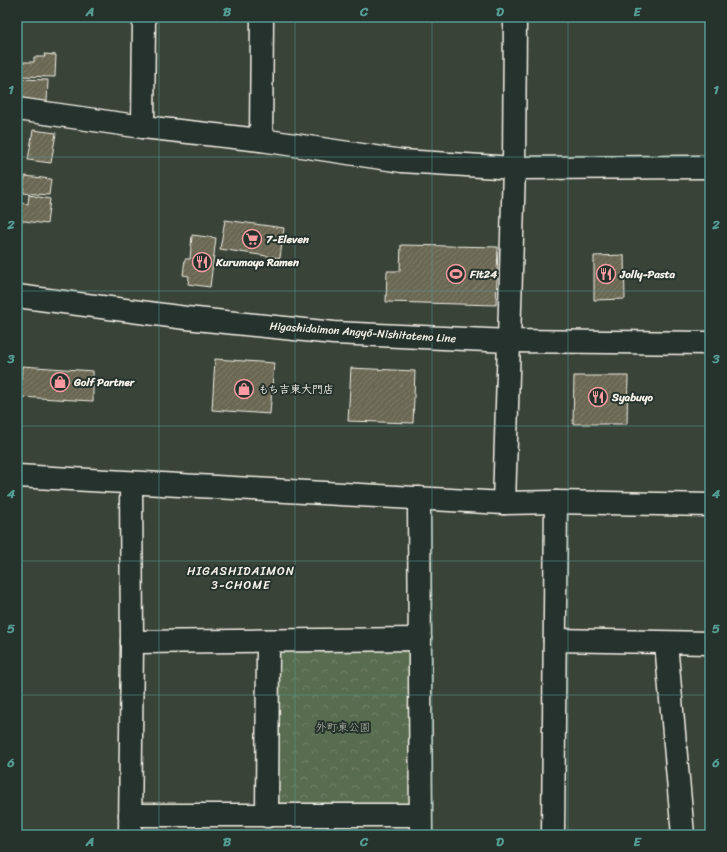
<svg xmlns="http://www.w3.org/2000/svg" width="727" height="852" viewBox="0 0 727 852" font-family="Sriracha,'Klee One',sans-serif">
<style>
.park{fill:url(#park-crowns);stroke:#a6ae9c}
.building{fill:url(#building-hatch);stroke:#f4f1e8}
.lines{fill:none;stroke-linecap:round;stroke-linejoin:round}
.street-casing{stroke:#f4f1e8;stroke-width:25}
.secondary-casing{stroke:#f4f1e8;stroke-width:25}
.street{stroke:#26332d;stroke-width:22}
.secondary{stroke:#26332d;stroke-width:22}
.grid{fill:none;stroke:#549b93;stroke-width:1;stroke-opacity:0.55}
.labels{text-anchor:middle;stroke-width:4;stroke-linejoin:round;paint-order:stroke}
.poi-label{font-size:11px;font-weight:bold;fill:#f4f1e8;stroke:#26332d;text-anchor:start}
.street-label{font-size:11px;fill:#f4f1e8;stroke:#26332d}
.park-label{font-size:11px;fill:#b6bcab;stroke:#26332d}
.neighbourhood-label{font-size:12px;letter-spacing:1px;fill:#f4f1e8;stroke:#26332d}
.neatline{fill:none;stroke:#549b93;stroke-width:1.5}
.grid-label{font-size:13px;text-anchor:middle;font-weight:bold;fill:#549b93}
</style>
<defs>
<pattern id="park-crowns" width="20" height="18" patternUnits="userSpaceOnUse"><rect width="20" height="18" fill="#586c4f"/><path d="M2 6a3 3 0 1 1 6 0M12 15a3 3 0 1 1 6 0" fill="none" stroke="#718168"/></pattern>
<pattern id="building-hatch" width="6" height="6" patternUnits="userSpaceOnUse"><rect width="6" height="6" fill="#6a6753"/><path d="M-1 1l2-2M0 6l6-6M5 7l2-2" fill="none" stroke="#807d6c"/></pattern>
</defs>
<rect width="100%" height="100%" fill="#3a4338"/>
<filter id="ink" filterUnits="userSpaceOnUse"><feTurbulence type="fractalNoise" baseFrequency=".025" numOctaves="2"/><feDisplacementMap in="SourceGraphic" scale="8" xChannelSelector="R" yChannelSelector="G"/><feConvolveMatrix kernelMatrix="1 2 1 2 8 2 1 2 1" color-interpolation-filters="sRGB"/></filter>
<g filter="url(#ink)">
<polygon class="park" points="409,647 416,654 414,801 407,808 278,807 273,650"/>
<g class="building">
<polygon points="44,54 56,55 55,77 20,76 21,62 34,62 34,57 45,57"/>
<polygon points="21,79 48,80 47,102 27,102 21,94"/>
<polygon points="33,130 56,133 51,163 28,160"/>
<polygon points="25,176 51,179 49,195 23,193"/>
<polygon points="29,195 50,199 47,224 17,220 20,203 28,204"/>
<polygon points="225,220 284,228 280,258 220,249"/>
<polygon points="192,235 216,238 210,287 188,284 189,276 183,275 185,259 190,259"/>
<polygon points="401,245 498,247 496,305 386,302 387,271 400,271"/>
<polygon points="624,255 625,299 594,300 594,256"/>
<polygon points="215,359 274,363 270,414 212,410"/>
<polygon points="22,366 93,371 93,401 20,397"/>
<polygon points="351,368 415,371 413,423 348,421"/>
<polygon points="574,376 628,376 627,424 573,424"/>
</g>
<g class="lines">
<defs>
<g id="street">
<polyline points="17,109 143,127 261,140 402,161 514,168 710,167"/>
<polyline points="143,127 144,17"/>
<polyline points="261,140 262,17"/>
<polyline points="17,476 504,503 556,502 710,505"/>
<polyline points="419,498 421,835"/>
<polyline points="504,503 509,341"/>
<polyline points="555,640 710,643"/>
<polyline points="132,642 420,639"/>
<polyline points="666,643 683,835"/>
<polyline points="130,815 420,815"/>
<polyline points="267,816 268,641"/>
<polyline points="130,835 132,642 131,483"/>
<polyline points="553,835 556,502"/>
</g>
<g id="secondary">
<polyline points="17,296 186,318 334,333 509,341 710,343"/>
<polyline points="509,341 514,168 515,17"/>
</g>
</defs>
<use href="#street" class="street-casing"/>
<use href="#secondary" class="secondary-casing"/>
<use href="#street" class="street"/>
<use href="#secondary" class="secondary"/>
</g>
</g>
<path class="grid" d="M159,17V835M295,17V835M432,17V835M568,17V835M17,157H710M17,291H710M17,426H710M17,561H710M17,695H710"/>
<defs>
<symbol id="supermarket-ring" viewBox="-11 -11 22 22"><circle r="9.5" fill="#26332d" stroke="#ff9aa2" stroke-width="1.5"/><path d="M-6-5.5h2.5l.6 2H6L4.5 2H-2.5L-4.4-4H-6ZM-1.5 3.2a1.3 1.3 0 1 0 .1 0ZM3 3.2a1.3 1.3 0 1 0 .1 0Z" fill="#ff9aa2"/></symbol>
<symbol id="restaurant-ring" viewBox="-11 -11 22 22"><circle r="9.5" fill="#26332d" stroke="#ff9aa2" stroke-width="1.5"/><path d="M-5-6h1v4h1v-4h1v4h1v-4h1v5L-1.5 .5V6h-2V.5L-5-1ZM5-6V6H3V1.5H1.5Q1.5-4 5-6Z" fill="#ff9aa2"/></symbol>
<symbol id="stadium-ring" viewBox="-11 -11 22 22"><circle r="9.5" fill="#26332d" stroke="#ff9aa2" stroke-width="1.5"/><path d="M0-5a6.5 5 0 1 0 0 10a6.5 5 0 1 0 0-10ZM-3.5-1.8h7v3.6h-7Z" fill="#ff9aa2"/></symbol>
<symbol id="shop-ring" viewBox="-11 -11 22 22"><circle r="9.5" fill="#26332d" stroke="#ff9aa2" stroke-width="1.5"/><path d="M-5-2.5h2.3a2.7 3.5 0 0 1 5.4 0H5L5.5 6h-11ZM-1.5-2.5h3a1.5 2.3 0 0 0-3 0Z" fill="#ff9aa2"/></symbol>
</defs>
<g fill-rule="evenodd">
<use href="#supermarket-ring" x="241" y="228" width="22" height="22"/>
<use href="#restaurant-ring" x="191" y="251" width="22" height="22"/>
<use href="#stadium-ring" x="445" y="263" width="22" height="22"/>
<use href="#restaurant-ring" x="595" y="263" width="22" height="22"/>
<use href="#shop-ring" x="49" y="371" width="22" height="22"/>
<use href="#shop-ring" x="233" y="378" width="22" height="22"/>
<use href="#restaurant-ring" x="587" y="386" width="22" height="22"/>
</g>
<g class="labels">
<g class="poi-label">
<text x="266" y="243">7-Eleven</text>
<text x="216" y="266">Kurumaya Ramen</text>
<text x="470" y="278">Fit24</text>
<text x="620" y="278">Jolly-Pasta</text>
<text x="74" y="386">Golf Partner</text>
<text x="258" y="393">もち吉東大門店</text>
<text x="612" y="401">Syabuyo</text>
</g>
<g class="street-label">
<text transform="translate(363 332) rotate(4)" y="4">Higashidaimon Angyō-Nishitateno Line</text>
</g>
<g class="park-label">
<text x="343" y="731">外町東公園</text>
</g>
<g class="neighbourhood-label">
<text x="241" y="575">HIGASHIDAIMON<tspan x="241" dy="14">3-CHOME</tspan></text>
</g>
</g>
<rect width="727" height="852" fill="none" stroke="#26332d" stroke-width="44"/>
<rect x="22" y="22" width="683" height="808" class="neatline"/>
<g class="grid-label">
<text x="90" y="16">A</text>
<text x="227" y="16">B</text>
<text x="364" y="16">C</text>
<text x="500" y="16">D</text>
<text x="637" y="16">E</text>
<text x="11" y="94">1</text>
<text x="716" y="94">1</text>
<text x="11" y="229">2</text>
<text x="716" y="229">2</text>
<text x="11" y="363">3</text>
<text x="716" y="363">3</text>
<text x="11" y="498">4</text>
<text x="716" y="498">4</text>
<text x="11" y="633">5</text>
<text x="716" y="633">5</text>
<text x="11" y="767">6</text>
<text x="716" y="767">6</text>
<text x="90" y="846">A</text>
<text x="227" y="846">B</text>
<text x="364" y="846">C</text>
<text x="500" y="846">D</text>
<text x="637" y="846">E</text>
</g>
</svg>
